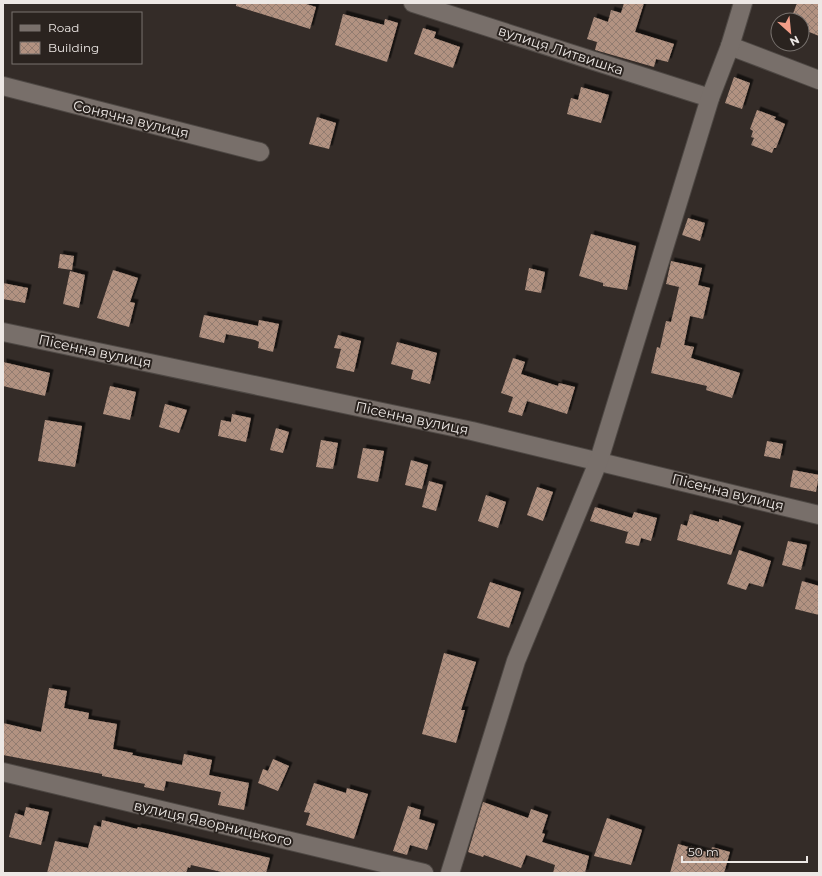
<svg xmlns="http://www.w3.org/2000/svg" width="822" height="876" viewBox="0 0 822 876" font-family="Montserrat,sans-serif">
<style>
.building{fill:url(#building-cross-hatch);filter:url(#shadow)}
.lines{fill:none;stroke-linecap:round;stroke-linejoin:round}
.minor-casing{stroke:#4e4844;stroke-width:20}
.minor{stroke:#786f6a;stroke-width:18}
.labels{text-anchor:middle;stroke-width:4;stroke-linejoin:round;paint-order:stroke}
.street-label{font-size:14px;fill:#ede8e5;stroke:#2a231f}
</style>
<defs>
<pattern id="building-cross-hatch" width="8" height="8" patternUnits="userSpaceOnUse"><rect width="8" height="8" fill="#b29281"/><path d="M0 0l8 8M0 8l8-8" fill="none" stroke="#927b6f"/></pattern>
<filter id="shadow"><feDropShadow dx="3.5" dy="-3.5" stdDeviation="0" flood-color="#0009"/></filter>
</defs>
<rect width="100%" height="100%" fill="#342c28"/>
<g class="building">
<polygon points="236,3 303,3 316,7 310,29 236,6"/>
<polygon points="624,3 644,3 635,32 674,44 668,62 656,59 654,67 595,50 597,42 587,39 594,17 608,22 611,10 621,13"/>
<polygon points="797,3 819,3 819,36 802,29 802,20 791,19"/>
<polygon points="343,14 384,25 385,19 398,23 387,62 335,45"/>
<polygon points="423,28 436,32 434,38 460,47 453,68 414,54"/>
<polygon points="734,77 750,83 742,109 725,103"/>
<polygon points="581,87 609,95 601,123 567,114 571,98 578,100"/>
<polygon points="757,110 776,117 774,119 785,124 776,148 774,148 772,153 751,145 754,138 751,137 753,131 750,129"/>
<polygon points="317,117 336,123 329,149 309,144"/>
<polygon points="688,218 705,223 700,241 682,235"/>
<polygon points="591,234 636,246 627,290 603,286 603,283 579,276"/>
<polygon points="60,254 74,256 72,270 58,268"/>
<polygon points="671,261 702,268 698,285 710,288 703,319 690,316 684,345 694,347 691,358 740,373 732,398 706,390 707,386 651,373 657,347 660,348 666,321 671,322 679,287 666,284"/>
<polygon points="529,268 545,272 541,293 525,290"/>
<polygon points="113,270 138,278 130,302 135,303 129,327 97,318"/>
<polygon points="70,271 85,275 79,308 63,304"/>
<polygon points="3,283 28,288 25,303 3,299"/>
<polygon points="204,315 258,326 259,320 279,324 273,352 258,348 259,342 255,340 226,334 224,343 199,337"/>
<polygon points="338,335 361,341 354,372 336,368 341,349 334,348"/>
<polygon points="397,342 437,353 430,384 411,379 413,370 391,364"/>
<polygon points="513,358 525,362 521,374 558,386 559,383 575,387 567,414 527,401 522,416 508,412 513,397 501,393"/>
<polygon points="3,362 50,373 45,396 3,386"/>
<polygon points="110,386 136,392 130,420 103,414"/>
<polygon points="165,404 187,410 179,433 159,427"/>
<polygon points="232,414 251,418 246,442 218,436 221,420 231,422"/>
<polygon points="45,420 82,426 75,467 38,461"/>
<polygon points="276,428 289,432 283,453 270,450"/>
<polygon points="321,440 338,443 333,469 316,467"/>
<polygon points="767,441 783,444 780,459 764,456"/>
<polygon points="363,448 384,451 378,482 357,478"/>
<polygon points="411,460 428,465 422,489 405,485"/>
<polygon points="793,470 819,475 816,492 790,487"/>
<polygon points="429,481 443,485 436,511 422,507"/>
<polygon points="537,487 553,492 543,521 527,515"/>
<polygon points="486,495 506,502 498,528 478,521"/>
<polygon points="595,507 632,518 634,512 657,518 651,541 641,538 639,546 625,543 628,532 590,521"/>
<polygon points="690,514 719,522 719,519 741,526 731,555 677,540 681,524 687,526"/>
<polygon points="788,541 807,545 801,570 782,565"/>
<polygon points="739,550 771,561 763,587 749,583 746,590 727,584"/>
<polygon points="802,581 819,586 819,615 795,609"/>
<polygon points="490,582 521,592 509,628 477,618"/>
<polygon points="444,653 476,662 461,710 465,710 456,743 422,734"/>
<polygon points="49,688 67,691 64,708 89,713 88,719 117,724 113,749 133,753 132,755 182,765 184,754 212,760 209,775 249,783 244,810 218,805 221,792 166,781 164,791 144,787 145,784 102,776 102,774 3,755 3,723 41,732"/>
<polygon points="273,759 289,766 278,791 258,783 263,769 268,771"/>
<polygon points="314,783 346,793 347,788 368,794 354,839 306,825 310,813 304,812"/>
<polygon points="483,802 528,818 531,809 548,815 542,833 545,834 542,842 589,856 585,873 553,873 555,865 526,855 521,868 484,855 483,857 468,852"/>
<polygon points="408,806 421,810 419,819 435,824 427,850 410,845 407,855 393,851"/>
<polygon points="26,807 49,812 41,845 9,837 15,813 24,816"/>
<polygon points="607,818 642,830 631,865 594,856"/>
<polygon points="102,820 137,829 138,827 161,832 270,858 266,873 226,873 191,865 190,868 188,867 186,873 47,873 55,841 88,848 94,825 101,827"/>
<polygon points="678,844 710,853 712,847 730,852 724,873 670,873"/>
</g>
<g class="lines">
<defs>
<g id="minor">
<polyline points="413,3 710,98"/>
<polyline points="730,46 819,80"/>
<polyline points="3,86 260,152"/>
<polyline points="3,332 472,431 819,515"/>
<polyline points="3,772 424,873"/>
<polyline points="450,873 516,661 599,460 710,98 730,46 743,3"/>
</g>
</defs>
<use href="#minor" class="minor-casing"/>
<use href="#minor" class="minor"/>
</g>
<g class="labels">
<g class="street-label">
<text transform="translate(561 50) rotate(18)" y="5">вулиця Литвишка</text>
<text transform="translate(131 119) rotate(14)" y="5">Сонячна вулиця</text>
<text transform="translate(95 351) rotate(12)" y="5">Пісенна вулиця</text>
<text transform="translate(412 418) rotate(12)" y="5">Пісенна вулиця</text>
<text transform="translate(728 492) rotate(14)" y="5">Пісенна вулиця</text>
<text transform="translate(213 823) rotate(13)" y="5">вулиця Яворницького</text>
</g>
</g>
<rect width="822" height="876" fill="none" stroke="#ede8e5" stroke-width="8"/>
<rect x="12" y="12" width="130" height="52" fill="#2a231f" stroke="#78726e"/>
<rect x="20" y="25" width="20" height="6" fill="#786f6a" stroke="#78726e"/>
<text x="48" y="32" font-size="12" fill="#ede8e5">Road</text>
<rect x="20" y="42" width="20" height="12" fill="url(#building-cross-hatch)" stroke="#78726e"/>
<text x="48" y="52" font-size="12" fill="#ede8e5">Building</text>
<g transform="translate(790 32) rotate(153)"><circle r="19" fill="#2a231f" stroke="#78726e"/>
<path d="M0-3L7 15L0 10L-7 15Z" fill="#f49e88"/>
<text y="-6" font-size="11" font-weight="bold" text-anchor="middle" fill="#ede8e5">N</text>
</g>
<path d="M682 856v6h125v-6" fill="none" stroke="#ede8e5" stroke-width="2"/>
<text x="688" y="856" font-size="12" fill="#ede8e5" stroke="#2a231f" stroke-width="3" paint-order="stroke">50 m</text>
</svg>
